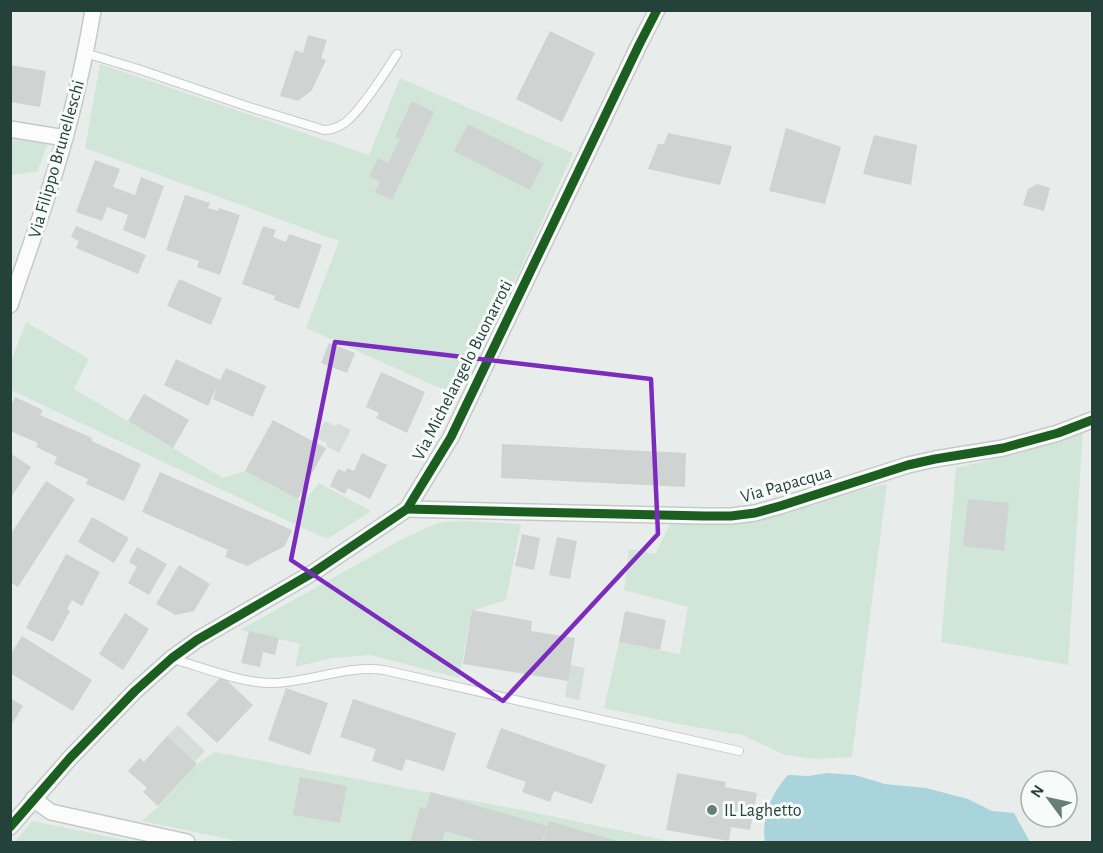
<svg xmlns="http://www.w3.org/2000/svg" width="1103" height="853" viewBox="0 0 1103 853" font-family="'Alegreya Sans',sans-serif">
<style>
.built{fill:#d6dedb}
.green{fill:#d1e6d8}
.water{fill:#a9d4db}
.building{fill:#cfd4d2}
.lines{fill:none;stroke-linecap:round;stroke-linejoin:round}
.service-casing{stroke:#c5cac8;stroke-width:10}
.minor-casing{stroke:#c5cac8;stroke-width:18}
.service{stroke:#fcfcfc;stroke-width:8}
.minor{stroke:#fcfcfc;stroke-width:15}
.cycleway-casing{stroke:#f7fbf9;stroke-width:13}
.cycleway{stroke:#1b5e20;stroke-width:9}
.marked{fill:none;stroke:#7b2cbf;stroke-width:4.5;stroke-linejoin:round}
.poi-dot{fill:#697e78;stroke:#f7fbf9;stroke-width:2}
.labels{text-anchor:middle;stroke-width:6;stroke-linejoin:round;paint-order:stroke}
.street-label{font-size:18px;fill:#24423a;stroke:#f7fbf9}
.poi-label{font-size:18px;fill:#24423a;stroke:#f7fbf9;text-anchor:start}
</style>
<rect width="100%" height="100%" fill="#e8edeb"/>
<g class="built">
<polygon points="325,421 335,426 338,423 351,430 339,453 326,446 327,443 316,438"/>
<polygon points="570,665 585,668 579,700 565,697"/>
<polygon points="178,725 205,751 195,762 167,736"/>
</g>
<g class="green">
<polygon points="100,64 369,155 400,78 573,153 519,272 453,394 306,328 339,241 85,148"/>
<polygon points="10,136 48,143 37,172 11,175"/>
<polygon points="26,322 89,359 74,389 223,478 245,471 298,499 303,504 319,483 371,511 329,538 322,537 11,390 10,364"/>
<polygon points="1083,431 1068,665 941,642 956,468 1002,457"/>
<polygon points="887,484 852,757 816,759 785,755 742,735 684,725 604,708 619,642 680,654 688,607 624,590 629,549 655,554 670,524 723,524 763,518 813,505 850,492"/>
<polygon points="466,521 521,524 506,600 472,611 459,678 370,655 333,658 295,667 300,644 240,630 402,539 440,522"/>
<polygon points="214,752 532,812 674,842 242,842 142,821 159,806 197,764"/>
<polygon points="32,821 135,842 15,842"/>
</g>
<path class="water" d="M827,773L855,775L885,784L926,788L968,799L992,811L1014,813L1030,842H765C761,819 772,792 788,775L808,776Z"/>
<g class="building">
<polygon points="550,31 595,53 562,122 516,99"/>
<polygon points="308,35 327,40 321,58 326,60 312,90 298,101 280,96 295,50 303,53"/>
<polygon points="10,65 46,71 40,107 10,102"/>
<polygon points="412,101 434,112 392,200 375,192 380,182 369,176 378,158 388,163 400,139 395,137"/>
<polygon points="468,124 544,163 530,190 454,151"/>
<polygon points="786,128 841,147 825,204 769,191"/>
<polygon points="668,133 732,146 720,185 648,169 658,144 664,144"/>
<polygon points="874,135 917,145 911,185 863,174"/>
<polygon points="95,160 120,169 113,187 135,195 141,177 164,186 145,239 123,230 128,215 107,207 102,221 76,212"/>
<polygon points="1037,184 1050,188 1044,211 1023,205 1028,189"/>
<polygon points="185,195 210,203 208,208 218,211 219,208 240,215 220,275 197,267 199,261 166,250"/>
<polygon points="76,226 146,255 138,274 76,248 79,241 71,237"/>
<polygon points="263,226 276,230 273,237 286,242 289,234 322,245 299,309 274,300 275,296 242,284"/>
<polygon points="179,279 222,298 211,325 167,306"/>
<polygon points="329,343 355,353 347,373 321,363"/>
<polygon points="176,359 220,380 226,368 266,386 253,417 213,399 218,385 208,406 164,385"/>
<polygon points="381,372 425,392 407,433 376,418 379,413 366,407"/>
<polygon points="144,394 189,420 173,448 128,421"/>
<polygon points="15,397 43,410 40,415 92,438 92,441 141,464 124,501 86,484 88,479 54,464 57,457 36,447 38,443 10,431 10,407"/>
<polygon points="273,420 326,448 298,499 245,471"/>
<polygon points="502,444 686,453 685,487 501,478"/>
<polygon points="10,453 31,467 10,499"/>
<polygon points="362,453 387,465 370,499 348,488 345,494 330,486 338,469 345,472 347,468 354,471"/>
<polygon points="160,472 292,530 285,546 247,566 225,557 228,550 142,512"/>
<polygon points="46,481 75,499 18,587 10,582 10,535"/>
<polygon points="968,499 1009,503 1004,551 963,546"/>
<polygon points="92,517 129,538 114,563 78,542"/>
<polygon points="522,534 540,538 534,570 515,566"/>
<polygon points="557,537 577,541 570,579 549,575"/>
<polygon points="137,547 167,564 149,595 128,583 137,567 129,562"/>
<polygon points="66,554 100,572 82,606 72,600 67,609 70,611 53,642 26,628"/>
<polygon points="179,565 210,584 194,611 176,615 156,604"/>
<polygon points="472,610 532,621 531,631 575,638 568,681 463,664"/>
<polygon points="625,611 666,620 660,650 619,642"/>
<polygon points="125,613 149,629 123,670 99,654"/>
<polygon points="249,631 279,638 275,655 263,652 260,667 241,663"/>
<polygon points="22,636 92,680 73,711 10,673 10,655"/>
<polygon points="222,676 253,705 217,743 186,714"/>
<polygon points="286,688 328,703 310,755 268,740"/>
<polygon points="10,698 23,706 10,727"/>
<polygon points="353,699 456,733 444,771 406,759 402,771 372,761 376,749 340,737"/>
<polygon points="501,728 606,765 592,804 554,791 550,802 522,792 526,782 486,768"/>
<polygon points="167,736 197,764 158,806 143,792 147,788 128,771 140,758 144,762"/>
<polygon points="677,773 726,782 725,787 757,793 750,830 731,827 729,841 666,830"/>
<polygon points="300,777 347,786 340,823 293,815"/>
<polygon points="431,792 547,826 542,842 483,842 445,831 442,842 410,842 420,807 426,808"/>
<polygon points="549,821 621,842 543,842"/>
</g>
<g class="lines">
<defs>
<g id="service">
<path d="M85,53L138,69L249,107L324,130C332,130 339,127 346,122C363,108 385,73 397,54"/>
<path d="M173,659C202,667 244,684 273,683C310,682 347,665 384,670L739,751"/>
</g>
<g id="minor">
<polyline points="10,129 65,138"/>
<path d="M10,305C31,243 54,182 70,119C79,83 87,47 93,10"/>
<polyline points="407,509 704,516 731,516 755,513 780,506 908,465 935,459 1003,448 1058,433 1092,420"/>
<polyline points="33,799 51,812 187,842"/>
<polyline points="10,827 70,758 135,691 172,658 197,640 314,572 407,509 451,437 639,45 657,10"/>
</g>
</defs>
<use href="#service" class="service-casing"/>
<use href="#minor" class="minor-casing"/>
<use href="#service" class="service"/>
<use href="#minor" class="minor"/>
<defs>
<g id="cycleway">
<polyline points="407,509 704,516 731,516 755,513 780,506 908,465 935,459 1003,448 1058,433 1092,420"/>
<polyline points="10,827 70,758 135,691 172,658 197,640 314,572 407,509 451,437 639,45 657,10"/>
</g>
</defs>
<use href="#cycleway" class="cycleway-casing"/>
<use href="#cycleway" class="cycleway"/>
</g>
<path class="marked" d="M335,342L651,379L658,534L503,701L291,560Z"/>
<circle class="poi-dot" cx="712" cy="810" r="6"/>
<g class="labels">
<g class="street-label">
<text transform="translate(56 159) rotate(-74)" y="6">Via Filippo Brunelleschi</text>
<text transform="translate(462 370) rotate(-63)" y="6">Via Michelangelo Buonarroti</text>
<text transform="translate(786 484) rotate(-16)" y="6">Via Papacqua</text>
</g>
<g class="poi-label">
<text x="724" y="816">IL Laghetto</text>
</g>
</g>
<rect width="1103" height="853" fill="none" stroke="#24423a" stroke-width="24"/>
<g transform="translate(1049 799) rotate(303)"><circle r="28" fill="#f7fbf9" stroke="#a3b1ad" stroke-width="1.5"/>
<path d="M0-4.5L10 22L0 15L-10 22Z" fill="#697e78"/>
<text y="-9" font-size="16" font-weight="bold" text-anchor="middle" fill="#24423a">N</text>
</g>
</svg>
